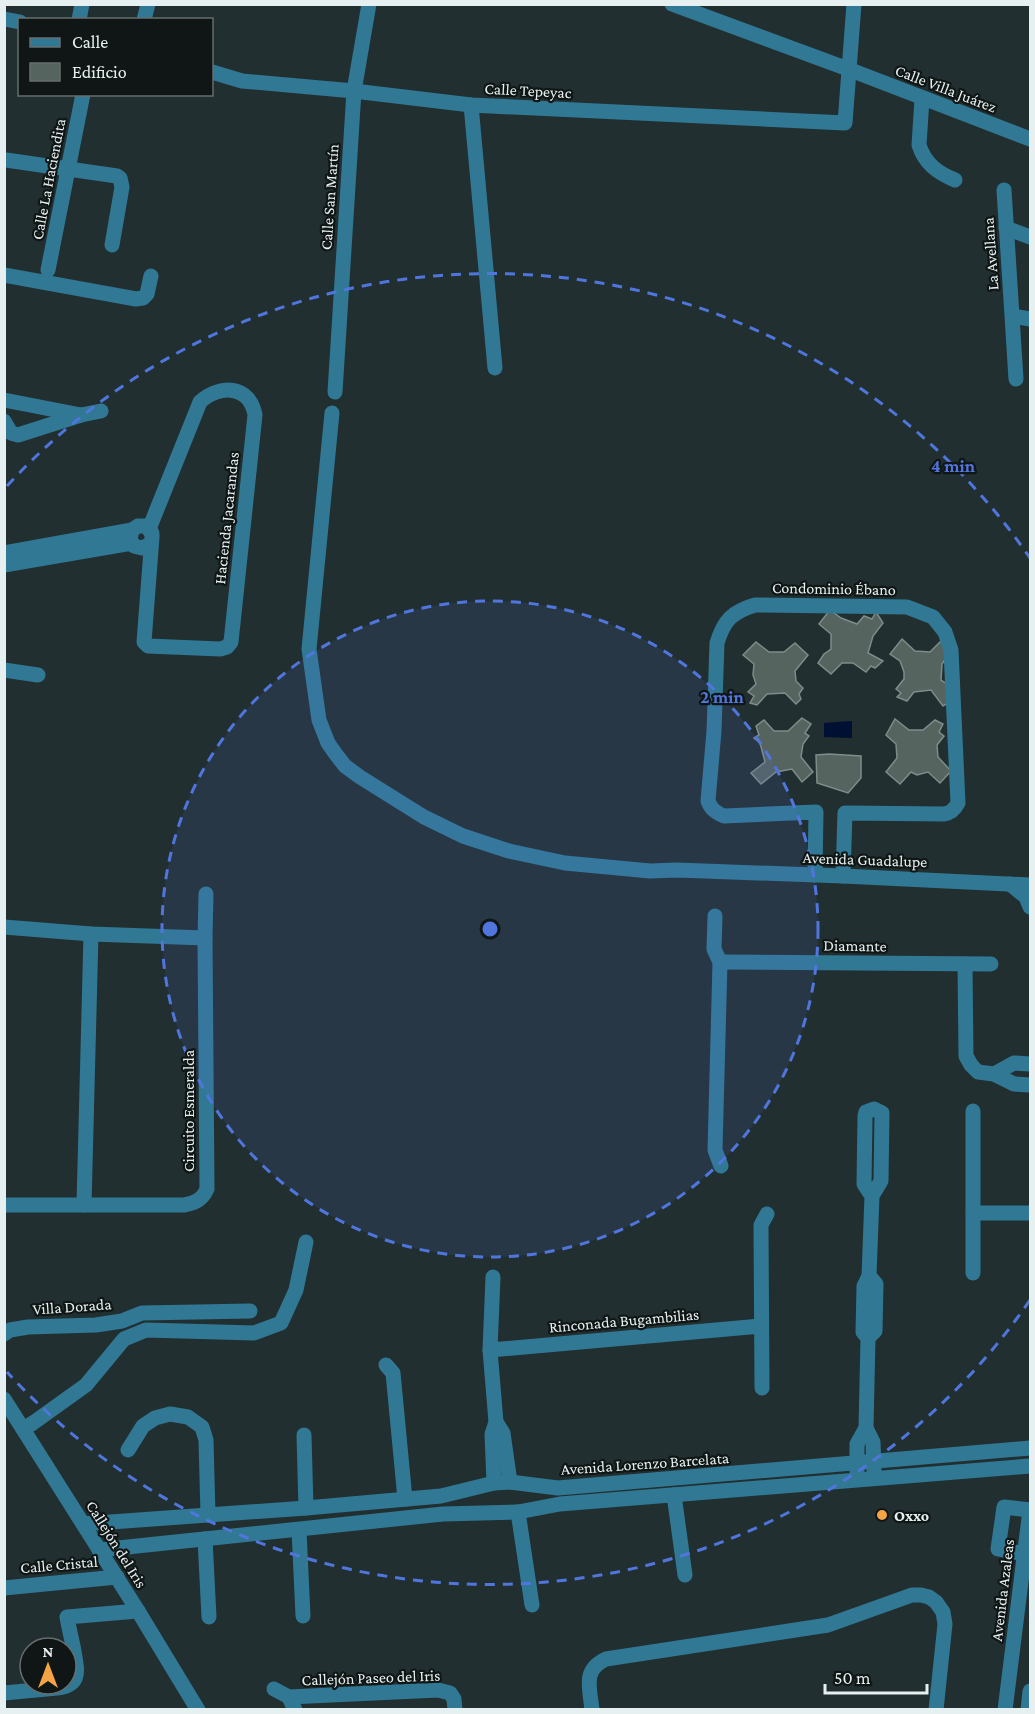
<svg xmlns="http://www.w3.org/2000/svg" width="1035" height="1714" viewBox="0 0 1035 1714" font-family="'Crimson Pro',serif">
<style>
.water{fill:#001032}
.building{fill:#566460;stroke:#7e8d89;stroke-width:1.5}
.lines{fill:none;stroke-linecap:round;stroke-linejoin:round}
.minor{stroke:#317895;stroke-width:15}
.ring{fill:none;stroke:#5076de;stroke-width:3;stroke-dasharray:10 8}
.poi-dot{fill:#f4a444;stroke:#101616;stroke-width:2}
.labels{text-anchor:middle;stroke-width:4.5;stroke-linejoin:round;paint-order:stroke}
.street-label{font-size:16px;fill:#e7f0f0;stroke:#101616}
.poi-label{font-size:16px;font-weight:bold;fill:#e7f0f0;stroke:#101616;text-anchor:start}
.centre{fill:#5076de;stroke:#101616;stroke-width:3}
.ring-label{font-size:18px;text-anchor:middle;font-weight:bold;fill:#5076de;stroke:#101616;stroke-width:4.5;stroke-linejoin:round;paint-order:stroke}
</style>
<rect width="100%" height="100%" fill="#212f30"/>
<polygon class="water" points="852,721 852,738 824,737 824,723"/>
<g class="building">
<polygon points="830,610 841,618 857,624 864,616 872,619 876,612 883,623 873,636 868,653 883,661 875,668 871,666 866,672 853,663 842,663 831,674 818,663 824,654 831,649 831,634 819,624"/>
<polygon points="945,637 951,651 942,664 941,680 953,688 953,700 943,706 931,690 914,692 907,701 897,697 901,693 896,689 904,679 904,672 900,661 890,654 902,639 915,651 930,652"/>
<polygon points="756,642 769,652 784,652 795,643 808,655 795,671 796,681 803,688 799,694 801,699 796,704 785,693 767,694 757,705 750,703 754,696 748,692 756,684 753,675 754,664 743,655"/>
<polygon points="802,718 811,724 805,733 809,736 803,744 801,757 813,772 802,782 792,769 776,772 761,784 751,773 765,762 760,743 754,738 759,735 756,726 764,720 774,731 788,731"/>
<polygon points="895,719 909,730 923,730 935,720 943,724 939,732 944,736 937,745 938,757 951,771 940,783 928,772 917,775 911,772 900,784 886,772 897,758 896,744 886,735"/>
<polygon points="829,754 861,756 861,778 848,793 817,783 816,755"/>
</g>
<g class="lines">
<g class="minor">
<polyline points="672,4 848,69 1030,139"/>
<polyline points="4,19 20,22"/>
<polyline points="79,20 82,4"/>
<polyline points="144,20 148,4"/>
<polyline points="212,72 242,81 354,91 471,105 845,123 854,4"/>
<path d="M922,99L919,145C925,164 938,173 955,180"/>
<polyline points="471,105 495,368"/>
<polyline points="6,160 117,176 120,178 122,187 112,245"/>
<polyline points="1004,190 1016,379"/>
<polyline points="1006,228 1030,237"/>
<polyline points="48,270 83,94"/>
<polyline points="4,275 136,299 143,298 147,294 151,276"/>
<polyline points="1013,316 1030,319"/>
<polyline points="335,392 354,91 369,4"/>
<polyline points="4,400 81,415"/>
<polyline points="332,413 309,649 319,720 328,743 335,753 345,766 360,777 424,817 463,836 509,851 565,863 650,871 677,870 843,876 1030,885"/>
<polyline points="4,421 11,433 18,435 81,415 101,411"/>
<path d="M149,529L200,402C219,384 250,385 255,415L231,642L227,647L220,649L148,646L144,642L152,537V533L146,526H138L132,530L130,539L134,546L142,548L149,545L151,542"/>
<polyline points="4,553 132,530"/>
<polyline points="4,565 132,543"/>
<polyline points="4,670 38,675"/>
<path d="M815,875L816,812L724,816C715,812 711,809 708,801L714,731L717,643C724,620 732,612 755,605L907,607L933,617L945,632L951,650L958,803C955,809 951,813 944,814L845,813L843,876"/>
<polyline points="1010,884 1026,897 1030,907"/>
<polyline points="715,916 714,949 720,962 715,1150 721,1166"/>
<polyline points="4,927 91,934 205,938"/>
<polyline points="720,962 991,964"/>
<polyline points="965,964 966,1056 971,1065 978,1072 994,1074 1014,1084 1030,1085"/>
<polyline points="994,1074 1014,1063 1030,1064"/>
<polyline points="973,1111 973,1273"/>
<path d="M4,1205H184C195,1203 202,1200 207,1189L205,938L206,894"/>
<polyline points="84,1205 91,934"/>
<polyline points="973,1213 1030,1213"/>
<polyline points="493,1277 490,1350 496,1422 492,1434 494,1483"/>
<polyline points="4,1334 10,1330 28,1327 96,1325 122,1321 142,1313 250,1311"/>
<polyline points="868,1338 875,1331 876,1284 869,1276"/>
<polyline points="490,1350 761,1326"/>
<polyline points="386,1365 393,1373 405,1499"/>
<polyline points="762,1388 761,1225 767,1214"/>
<polyline points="4,1399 138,1611 198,1710"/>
<polyline points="496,1422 503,1433 510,1482"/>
<polyline points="866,1428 873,1442 874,1471"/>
<polyline points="23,1429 33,1423 86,1385 124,1339 146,1330 254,1333 281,1323 296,1290 306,1242"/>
<polyline points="304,1435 306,1508"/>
<polyline points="128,1450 143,1426 155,1418 170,1414 188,1417 202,1427 206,1440 208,1515"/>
<polyline points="857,1472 857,1444 866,1428 868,1338 863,1332 864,1286 869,1276 872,1196 881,1181 882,1113 874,1109 866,1112 865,1116 864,1184 872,1196"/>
<polyline points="674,1495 685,1575"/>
<polyline points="518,1512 532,1605"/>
<polyline points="83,1524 306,1508 441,1496 494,1483 510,1482 558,1488 1030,1448"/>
<polyline points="299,1530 303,1616"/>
<polyline points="205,1539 209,1617"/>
<polyline points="99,1550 443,1514 518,1512 560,1504 1030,1466"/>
<polyline points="1025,1554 998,1549 1004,1507 1030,1510"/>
<polyline points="4,1588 117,1577"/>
<polyline points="274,1689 289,1697"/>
<path d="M4,1693L57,1688C82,1685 77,1670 74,1651C72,1640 69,1629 67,1617L138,1611"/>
<polyline points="295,1710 289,1697 438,1690 450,1693 454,1699 455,1710"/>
<path d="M592,1710C590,1688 582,1670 606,1659L828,1625L912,1595H921L929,1597L936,1602L943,1612L945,1624L936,1710"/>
<polyline points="1005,1710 1030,1510"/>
<polyline points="1028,1710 1030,1691"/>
</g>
</g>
<circle cx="490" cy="929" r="328" fill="#5076de" fill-opacity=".12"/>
<g class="ring">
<circle cx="490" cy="929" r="328"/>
<path d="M1030 1300A655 655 0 0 1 7 1372M7 486A655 655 0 0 1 1030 558"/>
</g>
<circle class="poi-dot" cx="882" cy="1515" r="6"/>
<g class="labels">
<g class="street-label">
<text transform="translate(946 88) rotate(21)" y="6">Calle Villa Juárez</text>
<text transform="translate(528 90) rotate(3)" y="6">Calle Tepeyac</text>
<text transform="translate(48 179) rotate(-79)" y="6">Calle La Haciendita</text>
<text transform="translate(329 197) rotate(-86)" y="6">Calle San Martín</text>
<text transform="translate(990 254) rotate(-94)" y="6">La Avellana</text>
<text transform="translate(226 518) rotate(-84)" y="6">Hacienda Jacarandas</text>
<text transform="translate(834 588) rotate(1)" y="6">Condominio Ébano</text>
<text transform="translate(865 859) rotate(2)" y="6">Avenida Guadalupe</text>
<text transform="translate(855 945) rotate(1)" y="6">Diamante</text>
<text transform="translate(188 1111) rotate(-90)" y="6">Circuito Esmeralda</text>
<text transform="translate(72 1306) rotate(-4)" y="6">Villa Dorada</text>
<text transform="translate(624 1320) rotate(-5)" y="6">Rinconada Bugambilias</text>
<text transform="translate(645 1463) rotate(-4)" y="6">Avenida Lorenzo Barcelata</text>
<text transform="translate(117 1544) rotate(58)" y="6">Callejón del Iris</text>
<text transform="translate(59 1564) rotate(-5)" y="6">Calle Cristal</text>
<text transform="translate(1002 1590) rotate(-83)" y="6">Avenida Azaleas</text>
<text transform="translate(371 1677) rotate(-2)" y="6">Callejón Paseo del Iris</text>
</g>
<g class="poi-label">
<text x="894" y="1521">Oxxo</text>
</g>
</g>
<circle cx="490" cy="929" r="9" class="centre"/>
<g class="ring-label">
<text x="953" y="472">4 min</text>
<text x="722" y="703">2 min</text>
</g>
<rect width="1035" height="1714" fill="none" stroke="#e7f0f0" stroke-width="12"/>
<rect x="18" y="18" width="195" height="78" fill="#101616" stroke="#666d6d" stroke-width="1.5"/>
<rect x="30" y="38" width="30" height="9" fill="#317895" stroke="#666d6d" stroke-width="1.5"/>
<text x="72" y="48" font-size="18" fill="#e7f0f0">Calle</text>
<rect x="30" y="63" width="30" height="18" fill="#566460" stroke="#666d6d" stroke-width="1.5"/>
<text x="72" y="78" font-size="18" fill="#e7f0f0">Edificio</text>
<g transform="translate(48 1666)"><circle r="28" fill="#101616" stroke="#666d6d" stroke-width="1.5"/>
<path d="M0-4.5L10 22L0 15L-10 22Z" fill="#f4a444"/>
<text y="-9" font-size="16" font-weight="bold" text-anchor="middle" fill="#e7f0f0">N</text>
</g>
<path d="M825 1684v9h102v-9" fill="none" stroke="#e7f0f0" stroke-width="3"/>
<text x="834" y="1684" font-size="18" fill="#e7f0f0" stroke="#101616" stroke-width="4.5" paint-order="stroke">50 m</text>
</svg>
